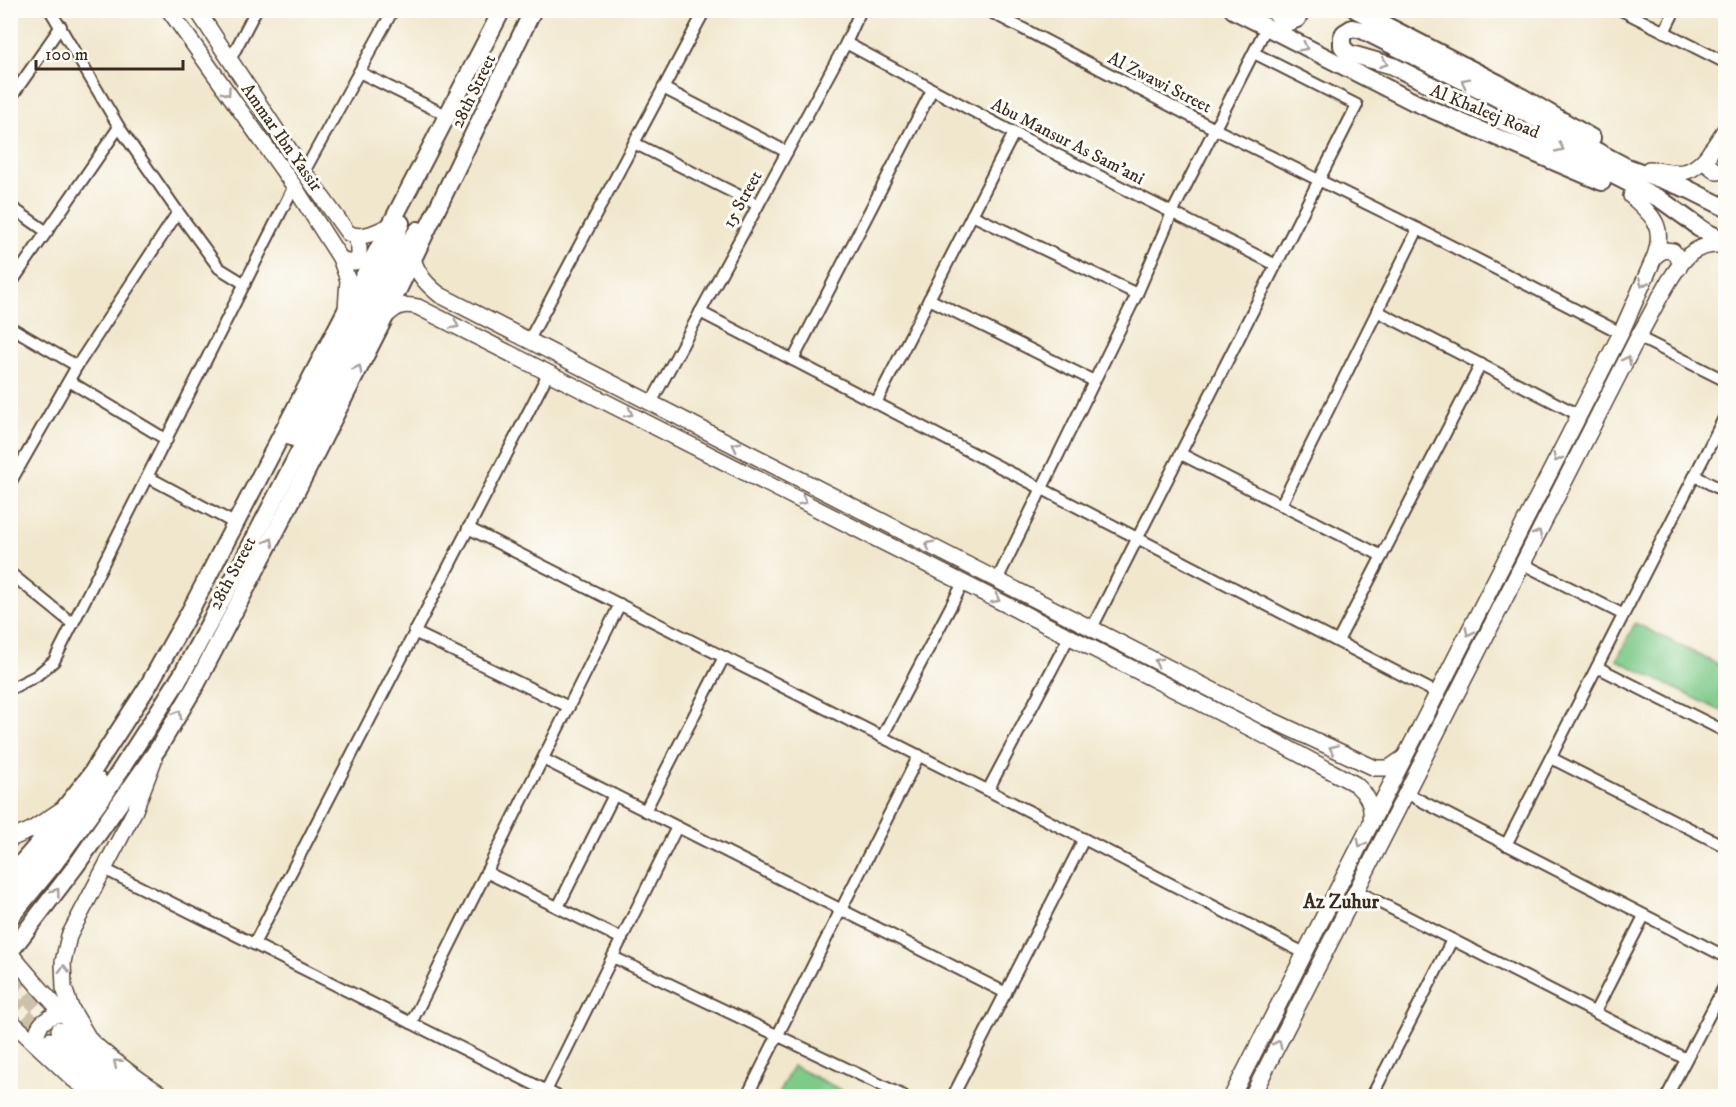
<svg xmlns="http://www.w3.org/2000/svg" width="1736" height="1107" viewBox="0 0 1736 1107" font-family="'IM FELL DW Pica',serif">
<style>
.green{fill:#7eca89;stroke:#5c7a54;stroke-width:1.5}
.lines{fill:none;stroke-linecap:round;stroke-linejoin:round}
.secondary-tunnel{stroke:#cdc1aa;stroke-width:15;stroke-dasharray:15 8;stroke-linecap:butt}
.street-casing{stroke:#564638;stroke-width:14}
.secondary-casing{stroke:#564638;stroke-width:18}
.primary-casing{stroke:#564638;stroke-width:20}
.street{stroke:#fff;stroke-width:10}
.secondary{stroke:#fff;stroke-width:15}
.primary{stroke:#fff;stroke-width:16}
.oneway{stroke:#a79f9a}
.labels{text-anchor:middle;stroke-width:6;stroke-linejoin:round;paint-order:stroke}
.street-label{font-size:18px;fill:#3b2a1e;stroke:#fdfcf7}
.neighbourhood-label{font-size:20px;font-weight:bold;fill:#3b2a1e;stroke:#fdfcf7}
</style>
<rect width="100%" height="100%" fill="#fdfcf7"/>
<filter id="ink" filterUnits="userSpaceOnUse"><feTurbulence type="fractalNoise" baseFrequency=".0167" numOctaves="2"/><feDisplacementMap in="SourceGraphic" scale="12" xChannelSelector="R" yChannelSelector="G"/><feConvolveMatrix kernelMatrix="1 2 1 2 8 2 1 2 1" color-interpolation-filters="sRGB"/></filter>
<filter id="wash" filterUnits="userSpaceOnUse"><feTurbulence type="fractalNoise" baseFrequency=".008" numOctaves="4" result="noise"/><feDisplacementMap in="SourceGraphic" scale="24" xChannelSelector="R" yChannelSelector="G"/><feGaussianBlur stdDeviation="1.35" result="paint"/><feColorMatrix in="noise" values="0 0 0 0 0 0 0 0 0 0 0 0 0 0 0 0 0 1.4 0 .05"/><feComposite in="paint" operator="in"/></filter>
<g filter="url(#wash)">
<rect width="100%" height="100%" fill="#f1e7cd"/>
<g class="green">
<polygon points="1635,623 1725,668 1725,702 1721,711 1617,660"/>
<polygon points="793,1066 853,1096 777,1096"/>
</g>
</g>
<g filter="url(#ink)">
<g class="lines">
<g class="secondary-tunnel">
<polyline points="10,979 57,1028"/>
<polyline points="10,999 48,1038"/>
</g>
<defs>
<g id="street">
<polyline points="50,10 119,127 178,212 219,268 245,284"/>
<polyline points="987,10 1215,129 1418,229 1621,333"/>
<polyline points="1621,10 1726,63"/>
<polyline points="1664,32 1675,10"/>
<polyline points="846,43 1014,133 1276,265"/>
<polyline points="230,60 256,10"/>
<polyline points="359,72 448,116"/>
<polyline points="663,88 787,152"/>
<polyline points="10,99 61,26"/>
<polyline points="634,143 758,205"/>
<polyline points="304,172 393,10"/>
<polyline points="10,206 47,232"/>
<polyline points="972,215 1137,294"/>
<polyline points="10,285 119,127"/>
<polyline points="929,299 1094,381"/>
<polyline points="1377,311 1579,415"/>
<polyline points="700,312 1437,693"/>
<polyline points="10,327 77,366"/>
<polyline points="1638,337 1726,381"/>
<polyline points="529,340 705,10"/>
<polyline points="793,360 932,90"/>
<polyline points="69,381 167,440"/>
<polyline points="651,403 846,43 861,10"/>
<polyline points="876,403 1014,133"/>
<polyline points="1181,454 1382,556"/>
<polyline points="1695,476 1726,492"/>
<polyline points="148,477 236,524"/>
<polyline points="10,483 77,366 178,212"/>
<polyline points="1281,505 1418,229"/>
<polyline points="468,528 1084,839 1304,953"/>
<polyline points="1523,564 1622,614"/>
<polyline points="10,573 73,624"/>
<polyline points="997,580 1137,294 1172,213 1266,28"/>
<polyline points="1092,628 1357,105 1254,53"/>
<polyline points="414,632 569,707"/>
<polyline points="1338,641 1481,364"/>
<polyline points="1597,667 1726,732"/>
<polyline points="10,689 36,676 54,661 294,186"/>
<polyline points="882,737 963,583"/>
<polyline points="1551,758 1726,847"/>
<polyline points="543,759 1006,993"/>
<polyline points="988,790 1069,637"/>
<polyline points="1406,793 1726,957"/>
<polyline points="645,811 724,657"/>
<polyline points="1506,845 1726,414"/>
<polyline points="104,869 557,1096"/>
<polyline points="486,872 622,939"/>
<polyline points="1357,891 1686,1059"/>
<polyline points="558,907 614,795"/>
<polyline points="254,944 549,372"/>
<polyline points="613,957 904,1096"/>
<polyline points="1595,1012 1644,916"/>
<polyline points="411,1023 620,604"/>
<polyline points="546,1091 677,827"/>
<polyline points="10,1096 14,1096"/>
<polyline points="747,1096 919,755"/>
<polyline points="953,1096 1084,839"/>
<polyline points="1372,1096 1452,940"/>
<polyline points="1667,1096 1726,983"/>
</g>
<g id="secondary">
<polyline points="169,10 294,186 340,258 348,280 346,310"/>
<path d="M197,10L304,172L348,233C362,240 376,232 389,226"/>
<polyline points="1711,150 1708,158 1708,165 1717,172 1726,171"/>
<path d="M1649,169C1660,170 1672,174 1683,172C1703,169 1715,144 1726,128"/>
<polyline points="1655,256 1664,250 1673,251 1680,260 1679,268"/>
<polyline points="340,258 345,262 355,262 359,257 359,247 355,236"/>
<path d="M413,259C418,275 427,285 440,295L1265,717L1375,768H1389L1405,757"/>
<path d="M385,317C397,306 402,303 418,307L1252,729L1355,784C1368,795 1373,805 1371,823"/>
<polyline points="10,839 31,830 61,810"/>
<path d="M10,953C35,983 64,1017 93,1043C116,1063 139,1080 164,1096"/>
<polyline points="10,1020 74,1080 96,1096"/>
<polyline points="59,1030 117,1080 140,1096"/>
<polyline points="50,1040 69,1057 117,1096"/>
<polyline points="91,1042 71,1008 64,988 63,962 69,936 135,810 154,760"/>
<path d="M45,1050C43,1047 40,1045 39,1042C31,1025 52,1013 65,1014"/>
<path d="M1232,1096L1621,333L1655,256C1665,225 1653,216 1631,196"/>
<path d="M1252,1096L1638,337C1652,314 1670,272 1690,254C1700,246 1713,244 1726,245"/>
</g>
<g id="primary">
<polyline points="1233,10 1414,102 1602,182"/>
<polyline points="1272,10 1282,19 1289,22 1297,19 1302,10"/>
<polyline points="1356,10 1498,83 1592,138"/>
<polyline points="1678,184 1726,208"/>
<polyline points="1687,189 1627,167 1489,94 1362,30 1352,28 1344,33 1342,37 1342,46 1348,53 1393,66 1510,125 1562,149 1660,199 1706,232"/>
<polyline points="1698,228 1726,241"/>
<polyline points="293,438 392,245 401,223"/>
<polyline points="10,876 45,836 66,806 89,777 148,686 190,611 502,10"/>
<polyline points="10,898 44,856 99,781"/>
<polyline points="10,918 54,864 105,794 181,676 237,572 403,251 418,230"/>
<polyline points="10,952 75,867 159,747 196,685 288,508 385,317 533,10"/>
</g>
</defs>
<use href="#street" class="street-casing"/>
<use href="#secondary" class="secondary-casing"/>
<use href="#primary" class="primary-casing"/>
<use href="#street" class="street"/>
<use href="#secondary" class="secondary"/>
<use href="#primary" class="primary"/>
</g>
<defs><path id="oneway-chevron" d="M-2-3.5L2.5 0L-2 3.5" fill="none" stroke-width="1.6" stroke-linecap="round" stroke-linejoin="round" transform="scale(1.5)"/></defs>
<g class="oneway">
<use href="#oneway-chevron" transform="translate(1304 47) rotate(27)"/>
<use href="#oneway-chevron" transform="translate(1384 63) rotate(20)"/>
<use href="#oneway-chevron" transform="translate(1465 82) rotate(-153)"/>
<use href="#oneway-chevron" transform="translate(227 92) rotate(55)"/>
<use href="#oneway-chevron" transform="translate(1560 148) rotate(25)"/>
<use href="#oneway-chevron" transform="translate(1643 283) rotate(114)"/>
<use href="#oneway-chevron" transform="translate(455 325) rotate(27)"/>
<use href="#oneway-chevron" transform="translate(1627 360) rotate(-63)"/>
<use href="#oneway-chevron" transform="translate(358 369) rotate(-63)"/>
<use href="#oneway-chevron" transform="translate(629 413) rotate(27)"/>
<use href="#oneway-chevron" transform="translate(736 446) rotate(-153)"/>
<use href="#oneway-chevron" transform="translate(1557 458) rotate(117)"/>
<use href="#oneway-chevron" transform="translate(803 501) rotate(27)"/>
<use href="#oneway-chevron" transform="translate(1538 534) rotate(-63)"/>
<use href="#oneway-chevron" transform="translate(270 542) rotate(-62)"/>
<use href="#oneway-chevron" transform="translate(929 545) rotate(-153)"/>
<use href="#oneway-chevron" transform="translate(996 599) rotate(27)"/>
<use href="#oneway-chevron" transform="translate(1469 632) rotate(117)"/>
<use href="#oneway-chevron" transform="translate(1158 662) rotate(-153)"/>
<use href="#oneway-chevron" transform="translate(178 714) rotate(-60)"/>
<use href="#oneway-chevron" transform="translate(1333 749) rotate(-155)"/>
<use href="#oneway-chevron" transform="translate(1361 843) rotate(117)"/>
<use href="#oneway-chevron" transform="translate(56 892) rotate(-53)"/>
<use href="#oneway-chevron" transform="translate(64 969) rotate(-90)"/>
<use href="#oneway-chevron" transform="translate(1278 1044) rotate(-63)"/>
<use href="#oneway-chevron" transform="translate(117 1063) rotate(-140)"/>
</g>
</g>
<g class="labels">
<g class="street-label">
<text transform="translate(1160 82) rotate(27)" y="6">Al Zwawi Street</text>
<text transform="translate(473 91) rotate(-64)" y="6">28th Street</text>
<text transform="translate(1485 111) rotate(22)" y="6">Al Khaleej Road</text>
<text transform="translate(282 137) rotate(55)" y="6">Ammar Ibn Yassir</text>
<text transform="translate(1068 141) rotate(27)" y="6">Abu Mansur As Sam'ani</text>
<text transform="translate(742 199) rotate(-61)" y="6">15 Street</text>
<text transform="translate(232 573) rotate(-62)" y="6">28th Street</text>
</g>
<g class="neighbourhood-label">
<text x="1341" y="908">Az Zuhur</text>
</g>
</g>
<rect width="1736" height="1107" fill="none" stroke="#fdfcf7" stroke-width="36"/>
<path d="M36 60v9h147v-9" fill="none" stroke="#3b2a1e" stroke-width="3"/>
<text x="45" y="60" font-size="18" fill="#3b2a1e" stroke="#fdfcf7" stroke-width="4.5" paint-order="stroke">100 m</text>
</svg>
